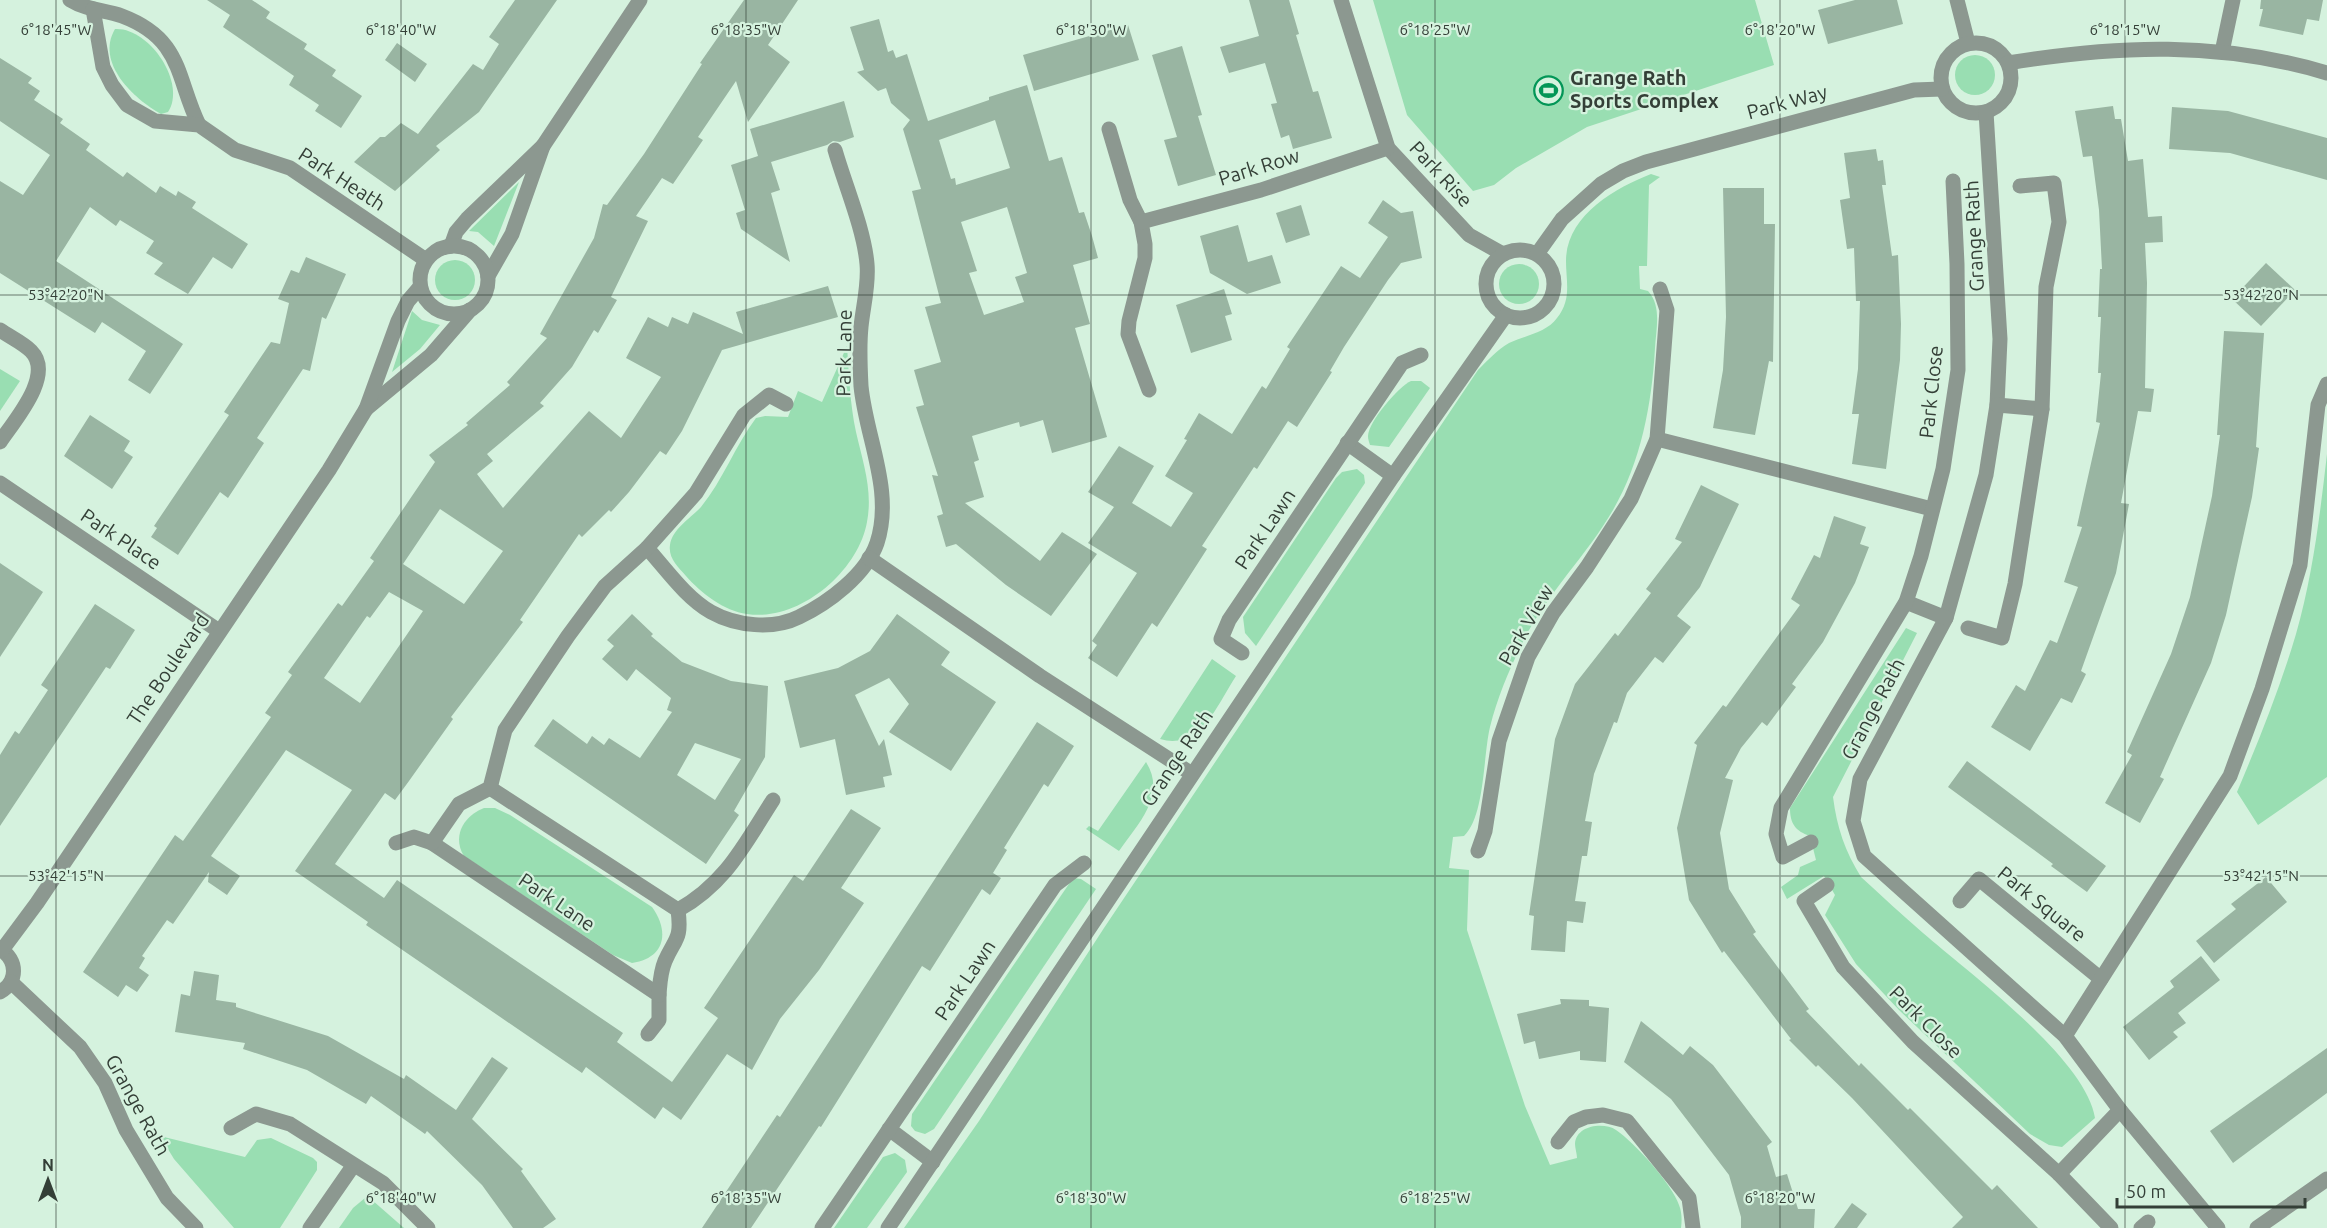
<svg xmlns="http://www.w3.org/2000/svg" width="2327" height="1228" viewBox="0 0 2327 1228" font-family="Ubuntu,sans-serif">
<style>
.green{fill:#99deb2}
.building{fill:#99b5a2;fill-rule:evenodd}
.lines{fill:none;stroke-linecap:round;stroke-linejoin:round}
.minor{stroke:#8c9890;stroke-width:15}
.ticks{fill:none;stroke:#343f37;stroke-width:1.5;stroke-opacity:0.45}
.labels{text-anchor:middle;stroke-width:4.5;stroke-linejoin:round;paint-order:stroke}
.poi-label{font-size:20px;font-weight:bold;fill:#343f37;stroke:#d5f2de;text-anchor:start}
.street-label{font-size:20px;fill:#343f37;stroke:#d5f2de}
.ticks-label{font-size:15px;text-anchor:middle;fill:#343f37;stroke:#d5f2de;stroke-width:4.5;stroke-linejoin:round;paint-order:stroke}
</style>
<rect width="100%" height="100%" fill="#d5f2de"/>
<g class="green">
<polygon points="1373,0 1755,0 1774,65 1587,127 1516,168 1494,185 1473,191 1407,115"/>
<path d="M115,29C149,27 187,83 168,112L161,114C134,99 95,63 115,29Z"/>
<circle cx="1975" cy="75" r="20"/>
<path d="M1651,174L1660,177L1649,185L1647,266H1639L1640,289L1648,291C1662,306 1656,329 1655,348C1652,403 1641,462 1613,510C1586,557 1544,596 1521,646C1508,672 1497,699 1490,727C1483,756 1485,816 1464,836L1453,837L1449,868L1469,870L1467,930L1525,1106L1550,1165L1577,1158C1577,1154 1575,1148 1575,1144C1576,1125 1604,1122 1616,1130C1635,1143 1672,1184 1679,1205C1682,1212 1682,1221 1681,1228H904L979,1121L1104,928L1478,370C1488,360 1497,350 1509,343C1526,335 1546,333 1557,318C1572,299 1566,282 1566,261C1566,216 1615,188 1651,174Z"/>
<polygon points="519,182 494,246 478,232 469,231"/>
<circle cx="455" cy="280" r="20"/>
<circle cx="1519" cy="284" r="20"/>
<polygon points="412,311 422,320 440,325 420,349 392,372"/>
<path d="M847,346C849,375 850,404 856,432C863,463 873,490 867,522C858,572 799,622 747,614C724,611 701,593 686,576C678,567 668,558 670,545C672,529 691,518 701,507C723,480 735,446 756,418L765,416L788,417L798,391L822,402Z"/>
<polygon points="0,369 20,381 0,411"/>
<path d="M1411,381H1421L1430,388L1389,447L1370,445C1369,442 1368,439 1368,436C1368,422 1399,386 1411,381Z"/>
<path d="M2327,454V777L2258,825L2237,792C2259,740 2280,688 2296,634C2313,575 2320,514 2327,454Z"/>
<polygon points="1357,469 1364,475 1365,483 1256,646 1245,633 1243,617 1336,478 1342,472"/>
<path d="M1906,628L1917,633L1833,797C1837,828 1845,851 1861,877C1882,896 1902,915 1923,933C1969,973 2086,1059 2095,1118L2062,1147L2049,1145L2030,1134L1899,1010L1856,964L1825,915L1835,895L1824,876L1787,899L1781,887L1798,875L1800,867L1816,860L1810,836C1795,831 1790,823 1790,808Z"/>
<path d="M1212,659L1236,676C1218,703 1201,751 1160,739Z"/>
<path d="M1146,762C1167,795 1138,824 1119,851L1086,829L1089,826L1098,831Z"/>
<path d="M484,808H495L510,815L652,907C670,932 665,958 632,963L613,955L464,856C452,837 463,816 484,808Z"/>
<polygon points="1073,878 1081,879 1096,889 934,1129 925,1134 915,1131 911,1126 912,1114"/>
<polygon points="160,1136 245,1157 257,1140 271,1138 313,1158 317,1162 317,1170 280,1228 234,1228 174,1159"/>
<polygon points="895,1153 905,1160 907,1172 867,1228 834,1228 883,1157"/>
<polygon points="365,1198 372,1200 404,1228 339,1228 353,1208"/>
</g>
<g class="building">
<polygon points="207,0 252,0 270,12 266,18 307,44 304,49 336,70 332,76 362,96 341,128 315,111 319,105 289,85 294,76 223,27 230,15"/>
<polygon points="515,0 557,0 479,112 436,146 440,150 395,191 354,162 380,137 385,137 401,123 418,134 473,64 483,70 499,44 489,37"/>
<path d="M744,0H798L768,45L790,62L748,122L736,81L698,137L703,140L673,184L662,178L636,216L648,221L611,297L617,300L598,333L594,330L572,367L540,403L544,406L487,454L493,461L477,474L503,508L589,411L621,438L661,377L626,358L648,317L668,327L672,317L688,324L693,312L743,334L736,312L828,286L838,317L722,350L682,431L666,455L660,451L629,492L611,512L609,510L582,537L579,534L520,620L523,622L451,717L453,719L409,781L395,800L385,793L335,864L384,898L397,880L623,1033L617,1042L672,1082L718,1018L704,1008L794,875L803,881L851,809L881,828L841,888L864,903L819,970L780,1019L752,1070L727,1054L681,1120L663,1107L655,1119L586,1067L582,1073L366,925L368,922L295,871L352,790L286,750L211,856L240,876L227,895L208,882L209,872L173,924L167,920L142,956L145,958L139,968L149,975L137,992L126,985L118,997L83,972L175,835L183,841L271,717L265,713L292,675L288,672L338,603L342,606L374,561L370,558L435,462L429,455L468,425L466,423L510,385L507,382L547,338L540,334L594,238L603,204L607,205L644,154L702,64L700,63ZM440,509L503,551L464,604L403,564ZM389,592L423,611L360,703L324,678L367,616L370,618Z"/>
<polygon points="1249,0 1289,0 1299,34 1296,35 1313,92 1318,91 1332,138 1293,149 1289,135 1281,138 1271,104 1277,103 1265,63 1229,73 1220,47 1259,36"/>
<polygon points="1855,0 1897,0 1903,24 1828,44 1818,10"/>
<polygon points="2261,0 2323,0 2319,21 2307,19 2303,35 2259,26 2263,9 2260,9"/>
<path d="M879,19L888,52L893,50L896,58L907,54L928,121L989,100V97L1027,85L1049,161L1062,157L1079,213L1084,212L1092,236L1098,258L1073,265L1090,324L1075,328L1107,437L1052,453L1043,420L1020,427L1019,422L972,436L979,460L974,462L984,497L965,503L1040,561L1062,532L1097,554L1051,616L1006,585L956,544L946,547L937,516L943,514L932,475L938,476L916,407L924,405L914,370L941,362L925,307L941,303L912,191L921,189L903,129L910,120L891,103L886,88L878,91L857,72L864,70L850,27ZM995,120L1010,168L956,185L955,178L951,179L939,140ZM1007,207L1027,273L1015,277L1024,302L984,315L969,273L977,271L961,222Z"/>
<polygon points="1128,25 1139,60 1034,91 1023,55"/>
<polygon points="397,43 427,64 415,82 385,60"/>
<polygon points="1182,46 1202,115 1198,116 1216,175 1178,186 1164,140 1177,137 1152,55"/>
<polygon points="0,58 32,78 28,83 40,91 34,100 63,119 60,123 90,144 86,150 123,177 127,172 156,193 160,186 176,196 178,191 196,202 192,208 248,244 232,269 213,257 188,294 154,274 163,263 146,253 154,241 120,220 116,226 90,207 56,261 183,344 150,394 128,380 146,351 102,322 95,333 0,273 0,181 23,195 50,155 0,121"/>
<polygon points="844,101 854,137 840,142 833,141 827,145 771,162 780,190 771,193 790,262 741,229 736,213 745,210 731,165 758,156 750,129"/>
<polygon points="2113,106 2115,119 2121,119 2128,161 2143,159 2148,217 2162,216 2163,242 2145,243 2147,283 2145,388 2154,389 2151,412 2138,411 2121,503 2129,504 2116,573 2081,671 2086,674 2072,703 2061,698 2030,751 1991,727 2016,685 2025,691 2050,640 2057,643 2078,587 2064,582 2082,527 2077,526 2100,423 2096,422 2101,373 2098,373 2101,317 2098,317 2100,269 2102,269 2099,210 2092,156 2083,157 2075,111"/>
<polygon points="2172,107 2228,111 2327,138 2327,180 2230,153 2169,149"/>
<polygon points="1876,149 1878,161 1883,160 1886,185 1882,185 1892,256 1898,255 1901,324 1900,360 1886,469 1852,464 1859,414 1852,414 1858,369 1860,301 1856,301 1854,248 1847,249 1840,200 1850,198 1844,153"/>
<polygon points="1723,188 1764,188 1764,224 1775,224 1773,362 1769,361 1755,435 1713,428 1723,370 1726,317"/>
<polygon points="1383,200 1401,213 1413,211 1422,258 1401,263 1388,280 1344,347 1330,371 1332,372 1297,427 1288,421 1257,469 1254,467 1202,546 1207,549 1157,627 1152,623 1117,677 1088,658 1097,645 1092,641 1137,573 1088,543 1114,507 1088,492 1119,446 1154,466 1132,503 1171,527 1193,493 1165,476 1187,440 1184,439 1199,413 1232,434 1262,386 1266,389 1290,349 1287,347 1341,266 1360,278 1388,237 1368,223"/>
<polygon points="1301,205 1310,235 1286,243 1276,213"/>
<polygon points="1238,225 1248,262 1272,255 1281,283 1247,294 1210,273 1200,236"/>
<polygon points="306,257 346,274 326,319 322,317 310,371 303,369 257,438 264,443 228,498 220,492 178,555 151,537 157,528 154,526 229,415 224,412 271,342 280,344 289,303 278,299 291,270 299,273"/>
<polygon points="2266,263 2295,290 2261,326 2232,299"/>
<polygon points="1224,289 1232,314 1225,316 1232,340 1191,353 1176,305"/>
<polygon points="2224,331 2264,333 2256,447 2259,448 2252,497 2226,615 2211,663 2160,777 2164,779 2140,823 2105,803 2132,755 2127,752 2171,654 2190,597 2212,496 2220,435 2217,435"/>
<polygon points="90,415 130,441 124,451 133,457 112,489 64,456"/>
<polygon points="1701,485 1739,504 1700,587 1677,616 1691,627 1663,663 1655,657 1627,693 1617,723 1614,722 1594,774 1585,821 1592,822 1587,856 1582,856 1575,901 1586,902 1583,923 1567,921 1565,952 1531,950 1534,916 1529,915 1555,739 1575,684 1615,633 1618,636 1651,593 1646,589 1682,542 1675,539"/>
<polygon points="1834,516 1866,527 1860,544 1869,547 1855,583 1823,642 1792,684 1796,687 1767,726 1762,722 1741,748 1725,778 1733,780 1720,833 1729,889 1756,932 1753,934 1809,1009 1806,1011 1859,1066 1861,1063 1908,1110 1910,1108 1992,1190 1997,1185 2038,1228 1952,1228 1963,1217 1852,1098 1818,1065 1816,1067 1789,1040 1791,1039 1724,951 1722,953 1689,900 1677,828 1697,745 1694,743 1723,705 1726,707 1800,605 1791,599 1814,555 1820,558"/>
<polygon points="0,563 43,592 0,657"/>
<polygon points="95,604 135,630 110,669 106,667 0,826 0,755 15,731 19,734 48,690 41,685"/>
<path d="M632,614L653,634L651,636L682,662L731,681L768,686L765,757L734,811L739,815L706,864L534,746L553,719L587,744L592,736L604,745L609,738L640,758L672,712L667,710L671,698L636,669L627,681L602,659L614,646L607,640ZM695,743L741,759L715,800L677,775Z"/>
<polygon points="897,614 950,652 941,665 996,702 951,771 889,732 909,704 889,678 855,695 879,746 884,739 892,775 883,777 885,787 846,795 835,739 800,748 784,681 838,668 870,651"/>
<polygon points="1037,722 1074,746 1048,787 1044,784 1004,848 1007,850 993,873 1001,878 990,895 982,889 930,971 922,966 821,1127 819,1126 751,1228 702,1228 777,1115 780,1117"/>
<polygon points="1967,761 2106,866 2087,892 2051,866 2053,864 1948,787"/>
<polygon points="2266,877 2287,902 2214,963 2196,941 2236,909 2231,904"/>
<polygon points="2201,956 2220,980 2178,1013 2186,1023 2173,1032 2178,1037 2149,1060 2123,1027 2174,987 2170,981"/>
<polygon points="194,971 219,975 216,1000 236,1003 236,1007 328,1036 404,1079 406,1075 456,1110 492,1057 508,1068 472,1119 523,1169 521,1171 556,1219 543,1228 513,1228 482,1185 427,1131 425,1134 371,1096 366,1104 307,1070 243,1049 245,1043 175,1032 181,994 190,996"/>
<polygon points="1560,999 1589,1000 1589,1006 1609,1008 1606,1062 1580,1060 1580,1051 1539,1059 1535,1041 1524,1044 1517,1014 1561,1004"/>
<polygon points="1641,1021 1683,1055 1690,1046 1713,1065 1772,1142 1767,1146 1776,1177 1787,1174 1798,1209 1815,1209 1814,1228 1741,1228 1741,1217 1729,1175 1671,1099 1624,1062"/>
<polygon points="2327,1048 2327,1093 2233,1163 2210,1131"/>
<polygon points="1852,1203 1867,1214 1857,1228 1834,1228"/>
</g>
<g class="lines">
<g class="minor">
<path d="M70,0C86,10 105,10 122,16C183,39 176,78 199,125"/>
<polyline points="1341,0 1388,148 1469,235 1503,254"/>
<polyline points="1957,0 1968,43"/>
<polyline points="93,9 103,67 112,85 127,105 155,121 199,125 235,150 290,168 426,260"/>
<circle cx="1976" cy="78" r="35"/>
<polyline points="2222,52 2233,0"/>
<path d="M2008,63C2117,45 2220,41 2327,73"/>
<polyline points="1986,112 2000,339 1997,405 1986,475 1946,618 1860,779 1853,821 1864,856 2065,1036 2120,1110 2218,1228"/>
<polyline points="1109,129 1130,200 1141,222 1145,244 1145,258 1129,321 1128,334 1149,390"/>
<polyline points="543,146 640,0"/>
<polyline points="1141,222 1261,190 1388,148"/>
<polyline points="451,246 456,232 467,219 543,146 512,234 488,276"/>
<circle cx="454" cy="280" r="34"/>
<circle cx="1520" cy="284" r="34"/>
<polyline points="1537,254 1562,219 1601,184 1623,171 1646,162 1914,90 1942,89"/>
<path d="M0,330C10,337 23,343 31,351C55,375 14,421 0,442"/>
<polyline points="1997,405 2042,409"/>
<polyline points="366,409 431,355 470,310"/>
<polyline points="1657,439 1932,509"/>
<polyline points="1347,443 1393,476"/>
<polyline points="0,483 219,631"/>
<path d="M647,548C666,569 686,598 711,612C736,626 773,630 799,617C828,603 866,575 877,543C894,491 866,438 861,386C860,367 859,346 861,327C863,306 869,285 867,264C864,229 845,185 835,150"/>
<polyline points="869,558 1040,676 1192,774"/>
<polyline points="1906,602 1946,618"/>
<polyline points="1968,628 2002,638 2015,584 2042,409 2046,287 2059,222 2054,183 2020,186"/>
<polyline points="1242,653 1221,639 1229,620 1402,363 1421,355"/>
<polyline points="490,788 678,910"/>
<polyline points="1811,842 1783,857 1776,834 1781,808 1906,602 1921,556 1943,469 1958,370 1957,264 1953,181"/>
<polyline points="396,843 414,837 432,843 659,995 659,1020 648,1034"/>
<polyline points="432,843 459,804 490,788 505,730 568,636 605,586 647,548 696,493 744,415 769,395 786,404"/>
<polyline points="1478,851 1485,831 1499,741 1528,657 1553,613 1587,567 1631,499 1657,439 1667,310 1660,289"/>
<polyline points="1827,885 1804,901 1843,967 1913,1042 2059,1174 2111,1228"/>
<polyline points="1960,901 1979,879 2101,979"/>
<path d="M0,949C18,960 18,982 0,992"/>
<polyline points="2,950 37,903 329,470 366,409 398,321 408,301 420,287"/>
<polyline points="11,982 80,1047 105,1083 126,1130 167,1198 196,1228"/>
<path d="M659,995C660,983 660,973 665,961C675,938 682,940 678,910C726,883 744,845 773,800"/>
<polyline points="2065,1036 2230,776 2262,689 2300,565 2318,405 2327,384"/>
<polyline points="231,1128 256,1114 290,1124 383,1183 428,1228"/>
<polyline points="889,1129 933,1162"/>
<polyline points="1558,1142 1574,1122 1586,1117 1603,1115 1627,1121 1689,1198 1693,1228"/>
<polyline points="2059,1174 2120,1110"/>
<polyline points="310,1228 353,1166"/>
<polyline points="822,1228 1055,885 1084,863"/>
<polyline points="888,1228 1393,476 1506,315"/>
<polyline points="2141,1228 2148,1222"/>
<polyline points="2257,1228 2327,1179"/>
</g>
</g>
<path class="ticks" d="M56,0V1228M401,0V1228M746,0V1228M1091,0V1228M1435,0V1228M1780,0V1228M2125,0V1228M0,295H2327M0,876H2327"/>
<defs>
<symbol id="stadium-ring" viewBox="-11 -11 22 22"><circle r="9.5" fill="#d5f2de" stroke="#039657" stroke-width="1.5"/><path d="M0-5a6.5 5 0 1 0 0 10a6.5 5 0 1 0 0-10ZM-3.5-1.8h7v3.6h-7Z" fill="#039657"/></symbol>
</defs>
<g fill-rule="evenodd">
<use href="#stadium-ring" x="1532" y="74" width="33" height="33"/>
</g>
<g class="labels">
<g class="poi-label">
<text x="1570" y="85">Grange Rath<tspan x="1570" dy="23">Sports Complex</tspan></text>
</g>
<g class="street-label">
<text transform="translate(1787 102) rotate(-15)" y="7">Park Way</text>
<text transform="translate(1259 167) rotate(-17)" y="7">Park Row</text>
<text transform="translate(1441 174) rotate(47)" y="7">Park Rise</text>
<text transform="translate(342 179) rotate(33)" y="7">Park Heath</text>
<text transform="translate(1974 236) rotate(-93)" y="7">Grange Rath</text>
<text transform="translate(844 353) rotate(-89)" y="7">Park Lane</text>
<text transform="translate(1931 392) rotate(-84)" y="7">Park Close</text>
<text transform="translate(1265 529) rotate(-56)" y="7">Park Lawn</text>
<text transform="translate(121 539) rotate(34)" y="7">Park Place</text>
<text transform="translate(1526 625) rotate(-60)" y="7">Park View</text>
<text transform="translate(168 669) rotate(-56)" y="7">The Boulevard</text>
<text transform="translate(1873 709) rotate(-62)" y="7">Grange Rath</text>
<text transform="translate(1177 758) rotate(-56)" y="7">Grange Rath</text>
<text transform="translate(557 902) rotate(34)" y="7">Park Lane</text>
<text transform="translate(2042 904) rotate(39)" y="7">Park Square</text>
<text transform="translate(965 980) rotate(-56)" y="7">Park Lawn</text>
<text transform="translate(1926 1022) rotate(45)" y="7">Park Close</text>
<text transform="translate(138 1105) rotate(61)" y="7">Grange Rath</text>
</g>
</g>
<g class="ticks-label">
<text x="56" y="35">6°18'45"W</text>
<text x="401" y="35">6°18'40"W</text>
<text x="746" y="35">6°18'35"W</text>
<text x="1091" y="35">6°18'30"W</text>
<text x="1435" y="35">6°18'25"W</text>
<text x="1780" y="35">6°18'20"W</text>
<text x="2125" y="35">6°18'15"W</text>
<text x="66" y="300">53°42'20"N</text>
<text x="2261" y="300">53°42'20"N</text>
<text x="66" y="881">53°42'15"N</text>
<text x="2261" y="881">53°42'15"N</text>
<text x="401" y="1203">6°18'40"W</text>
<text x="746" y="1203">6°18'35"W</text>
<text x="1091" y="1203">6°18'30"W</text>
<text x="1435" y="1203">6°18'25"W</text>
<text x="1780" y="1203">6°18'20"W</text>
</g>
<g transform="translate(48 1180)" stroke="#d5f2de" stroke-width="4.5" paint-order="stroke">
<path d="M0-4.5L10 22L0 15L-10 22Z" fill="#343f37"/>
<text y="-9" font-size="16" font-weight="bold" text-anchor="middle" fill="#343f37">N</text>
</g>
<path d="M2117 1198v9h188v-9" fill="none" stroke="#343f37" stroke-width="3"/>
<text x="2126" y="1198" font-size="18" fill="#343f37" stroke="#d5f2de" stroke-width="4.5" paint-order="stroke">50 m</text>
</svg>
